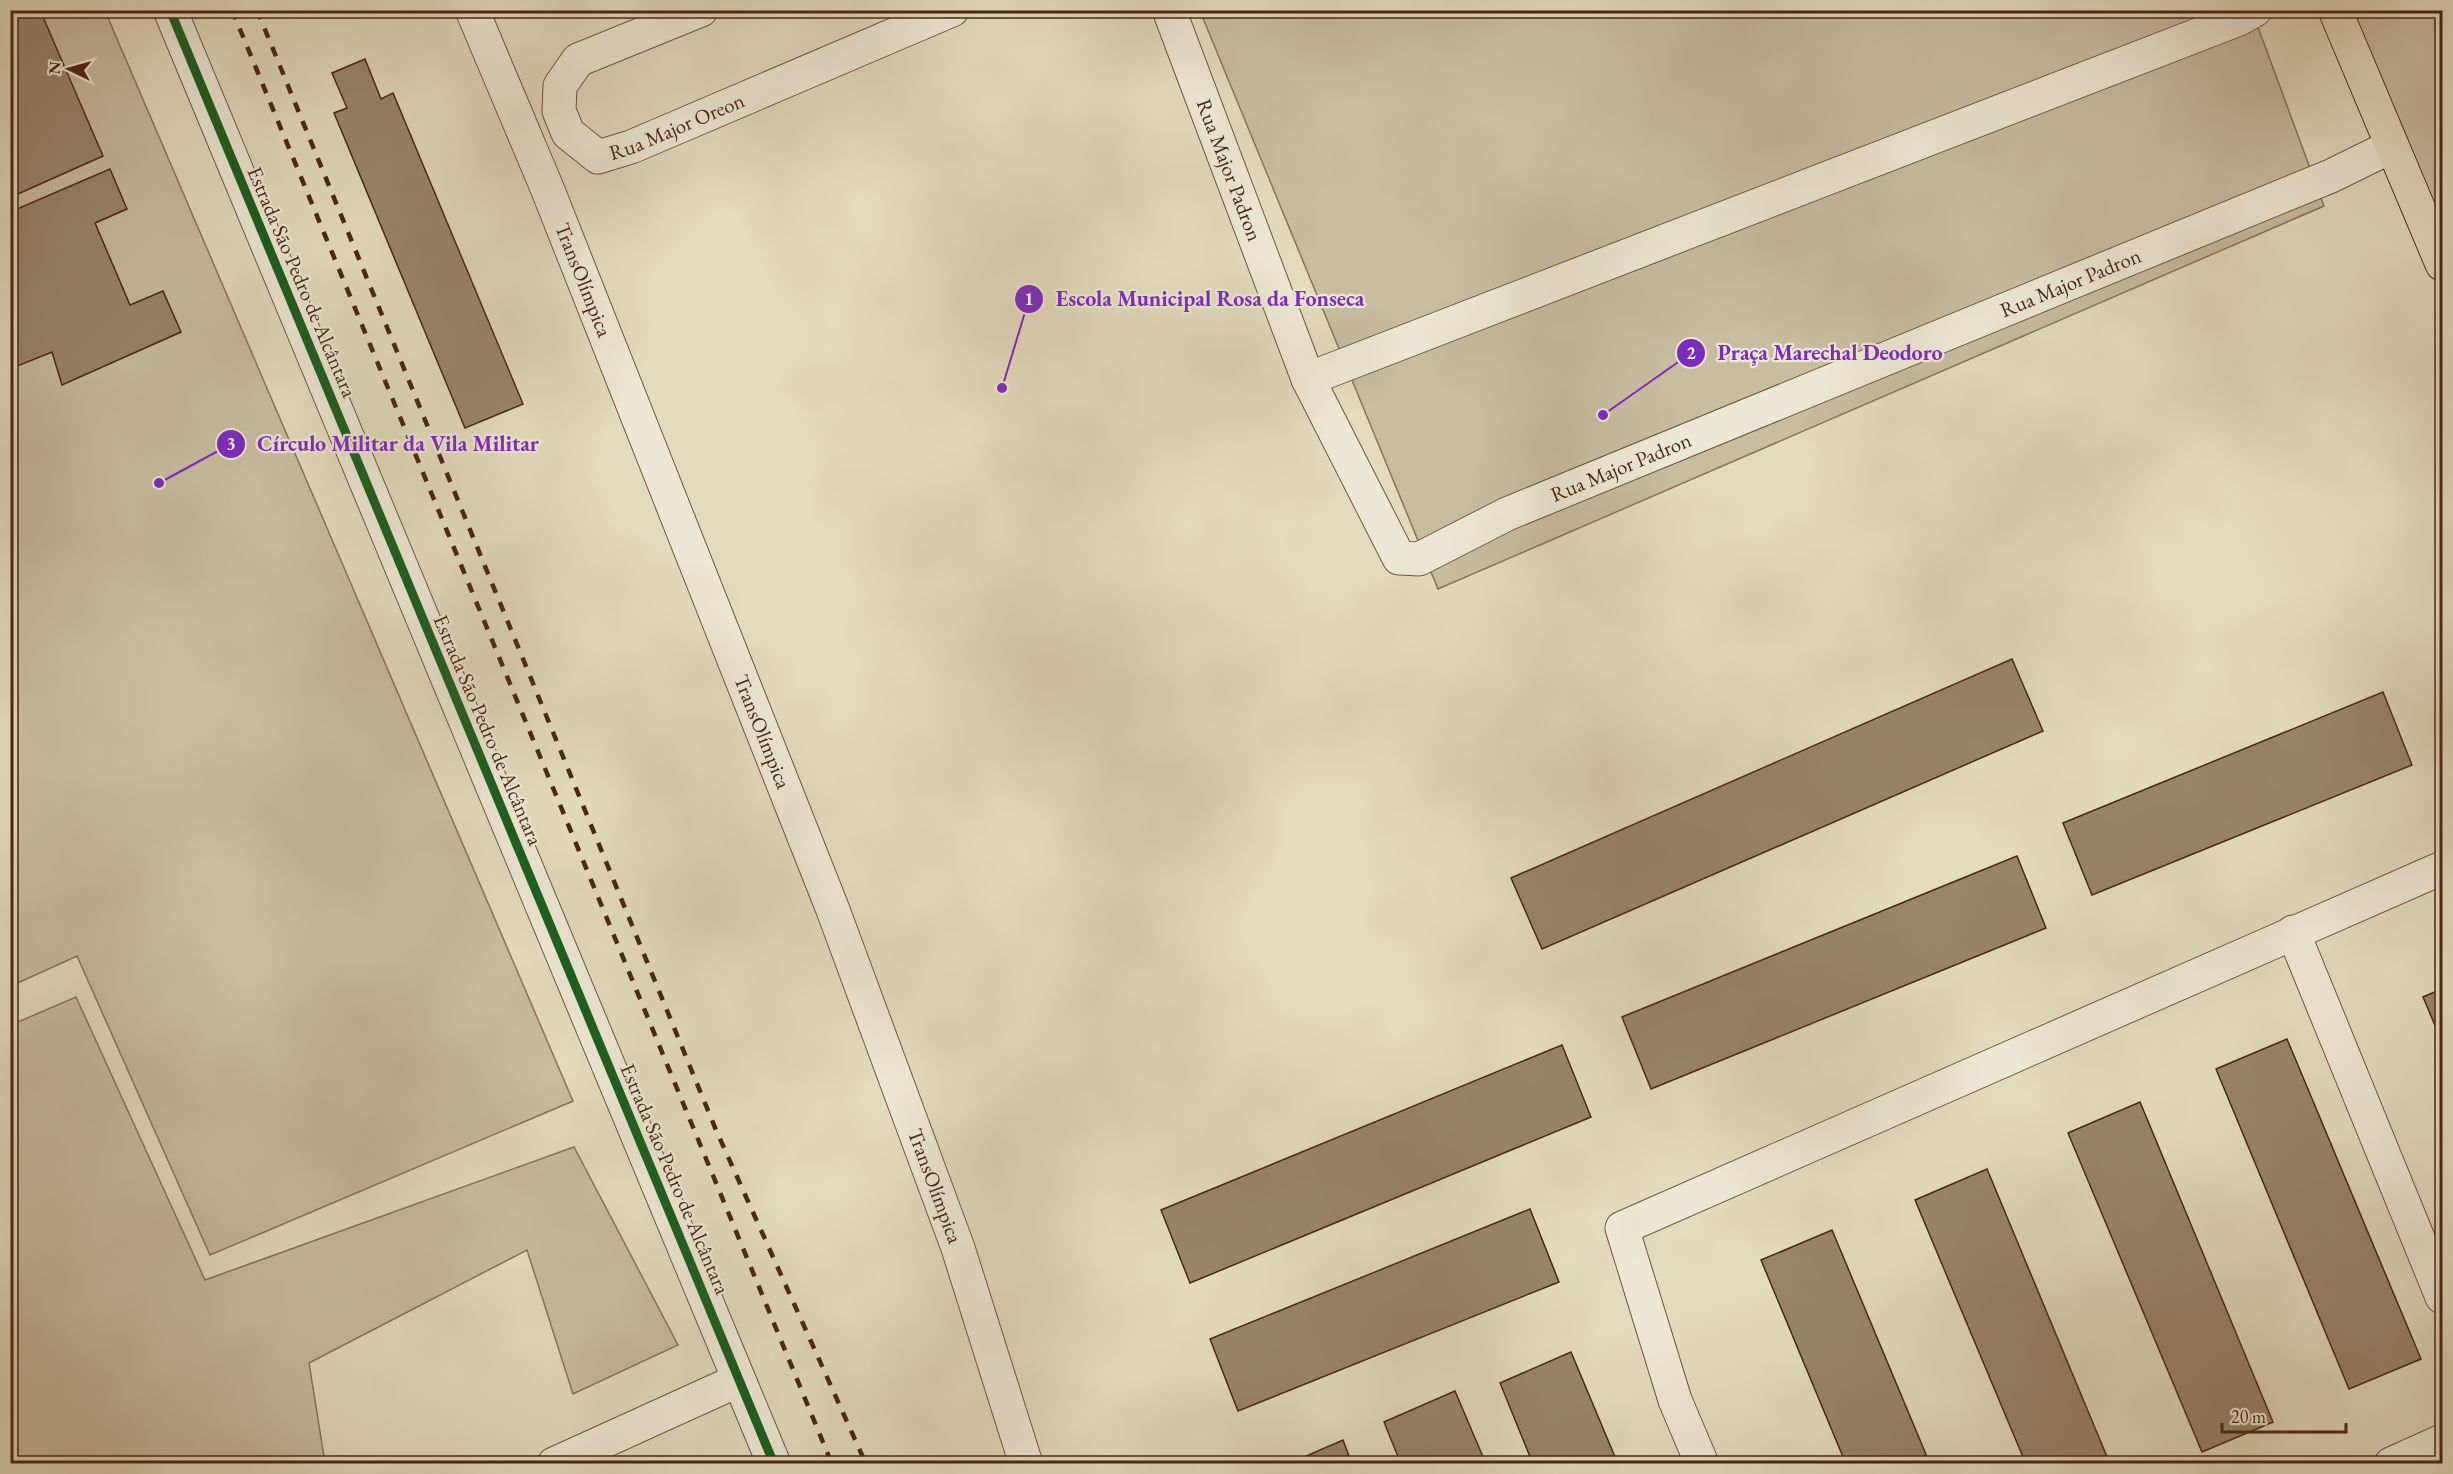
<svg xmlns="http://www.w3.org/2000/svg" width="2453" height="1474" viewBox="0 0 2453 1474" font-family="'EB Garamond',serif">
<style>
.green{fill:#c8bca1;stroke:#88725a;stroke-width:1.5}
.building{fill:#98856c;stroke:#472714;stroke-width:1.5}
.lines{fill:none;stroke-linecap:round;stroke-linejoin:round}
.minor-casing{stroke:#6e543e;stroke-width:35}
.major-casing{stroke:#472714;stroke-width:35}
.minor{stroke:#ede8d5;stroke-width:33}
.major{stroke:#e3dbbe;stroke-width:33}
.rail{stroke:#472714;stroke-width:4.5;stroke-dasharray:10 10;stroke-linecap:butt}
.cycleway-casing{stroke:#ede8d5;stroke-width:13}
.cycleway{stroke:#1b5e20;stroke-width:9}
.labels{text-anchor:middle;stroke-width:4.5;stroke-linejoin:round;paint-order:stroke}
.street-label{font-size:21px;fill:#472714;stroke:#ede8d5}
.leader{fill:none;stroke:#7b2cbf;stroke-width:2}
.callout-dot{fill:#7b2cbf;stroke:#ede8d5;stroke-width:2}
.mark-label{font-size:18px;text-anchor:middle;font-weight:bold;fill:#fff}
.callout-label{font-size:22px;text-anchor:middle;font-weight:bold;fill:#7b2cbf;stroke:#ede8d5;stroke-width:4.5;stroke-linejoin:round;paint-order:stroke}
</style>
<rect width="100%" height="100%" fill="#e3dbbe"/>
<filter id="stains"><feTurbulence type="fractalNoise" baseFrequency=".00333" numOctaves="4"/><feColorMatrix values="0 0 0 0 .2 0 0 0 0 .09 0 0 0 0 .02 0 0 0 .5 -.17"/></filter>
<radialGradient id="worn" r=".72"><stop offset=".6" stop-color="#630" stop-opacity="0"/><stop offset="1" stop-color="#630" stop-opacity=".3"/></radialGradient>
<g class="green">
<polygon points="11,11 105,11 573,1101 210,1255 77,956 11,986"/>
<polygon points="1200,11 2252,11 2324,206 1438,589"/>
<polygon points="2343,11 2442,11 2442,254"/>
<polygon points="76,997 205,1280 574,1147 678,1345 573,1394 527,1250 309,1363 325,1463 11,1463 11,1025"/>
</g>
<g class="building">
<polygon points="10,10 40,10 103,156 11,197 10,154 16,151 10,138"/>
<polygon points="365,59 381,99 393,93 523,404 465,428 334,113 347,108 332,73"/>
<polygon points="110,169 127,209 95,223 130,305 163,291 181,332 62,385 52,352 10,369 10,212"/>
<polygon points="2012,659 2043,731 1542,949 1511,878"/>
<polygon points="2383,692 2412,765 2092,895 2063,823"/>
<polygon points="2017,856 2046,928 1651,1089 1622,1017"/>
<polygon points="2442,989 2442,1042 2423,997"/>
<polygon points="2287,1039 2421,1359 2349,1389 2216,1069"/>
<polygon points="1562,1045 1591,1117 1190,1283 1161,1210"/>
<polygon points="2140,1102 2273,1422 2202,1452 2068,1133"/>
<polygon points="1987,1169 2110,1464 2026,1464 1915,1200"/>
<polygon points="1530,1209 1559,1282 1238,1411 1210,1339"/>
<polygon points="1832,1230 1930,1464 1846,1464 1761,1260"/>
<polygon points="1571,1352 1618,1464 1533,1464 1500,1383"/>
<polygon points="1455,1391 1486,1464 1401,1464 1384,1422"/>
<polygon points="1343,1440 1352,1464 1288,1464"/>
</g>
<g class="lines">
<defs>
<g id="minor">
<polyline points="170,10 774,1464"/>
<path id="s1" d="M472,10L547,188L833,910L958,1248L1026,1464"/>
<path id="s2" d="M701,10L578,60L560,86L559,111L568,133L598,157L631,147L952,10"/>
<path id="s3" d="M1169,10L1308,379L1399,558L1419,559L1507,514L2331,176L2392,146"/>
<polyline points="1308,379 2239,19 2255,10"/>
<polyline points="2293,932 2442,1297"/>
<polyline points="554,1464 739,1380"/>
<polyline points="1702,1464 1675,1400 1622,1228 2442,868"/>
<polyline points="2391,1464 2442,1441"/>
</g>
<polyline id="major" points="2335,10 2442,264"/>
</defs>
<use href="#minor" class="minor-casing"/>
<use href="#major" class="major-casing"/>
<use href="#minor" class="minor"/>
<use href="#major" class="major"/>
<g class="rail">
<polyline points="232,10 832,1464"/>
<polyline points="257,10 716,1130 866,1464"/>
</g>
<defs>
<polyline id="cycleway" points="170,10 774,1464"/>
</defs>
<use href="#cycleway" class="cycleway-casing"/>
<use href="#cycleway" class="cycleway"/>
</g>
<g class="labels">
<g class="street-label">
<text dy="7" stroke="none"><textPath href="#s2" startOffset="336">Rua Major Oreon</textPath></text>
<text dy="7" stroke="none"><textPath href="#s3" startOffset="171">Rua Major Padron</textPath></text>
<text dy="7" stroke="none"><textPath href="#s1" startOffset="292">TransOlímpica</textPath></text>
<text transform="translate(302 282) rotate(67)" y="7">Estrada São Pedro de Alcântara</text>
<text dy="7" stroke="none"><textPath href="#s3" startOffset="1323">Rua Major Padron</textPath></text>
<text dy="7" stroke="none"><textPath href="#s3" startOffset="837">Rua Major Padron</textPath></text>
<text transform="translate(488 730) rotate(67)" y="7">Estrada São Pedro de Alcântara</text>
<text dy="7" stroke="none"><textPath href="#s1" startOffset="778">TransOlímpica</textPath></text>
<text transform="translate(675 1179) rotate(67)" y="7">Estrada São Pedro de Alcântara</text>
<text dy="7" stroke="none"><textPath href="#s1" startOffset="1264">TransOlímpica</textPath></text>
</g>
</g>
<path class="leader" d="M1002 388L1029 299M1603 415L1691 353M159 483L231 444"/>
<g class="callout-dot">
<circle cx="1002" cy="388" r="6"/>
<circle cx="1603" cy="415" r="6"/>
<circle cx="159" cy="483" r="6"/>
<circle cx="1029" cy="299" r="15"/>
<circle cx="1691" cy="353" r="15"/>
<circle cx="231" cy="444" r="15"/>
</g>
<g class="mark-label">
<text x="1029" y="305">1</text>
<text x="1691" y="359">2</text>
<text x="231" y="450">3</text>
</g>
<g class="callout-label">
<text x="1210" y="306">Escola Municipal Rosa da Fonseca</text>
<text x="1830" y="360">Praça Marechal Deodoro</text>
<text x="398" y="451">Círculo Militar da Vila Militar</text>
</g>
<rect width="2453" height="1474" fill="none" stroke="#e3dbbe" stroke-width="36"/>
<rect x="12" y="12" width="2429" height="1450" fill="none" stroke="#472714" stroke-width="3"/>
<rect x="18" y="18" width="2417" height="1438" fill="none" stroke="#472714" stroke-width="1.5"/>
<g transform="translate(69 69) rotate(275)" stroke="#ede8d5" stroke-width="4.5" paint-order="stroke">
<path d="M0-4.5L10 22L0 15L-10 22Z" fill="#472714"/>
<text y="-9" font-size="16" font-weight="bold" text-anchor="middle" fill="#472714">N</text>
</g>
<path d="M2222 1423v9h124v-9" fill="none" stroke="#472714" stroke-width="3"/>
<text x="2231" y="1423" font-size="18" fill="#472714" stroke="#ede8d5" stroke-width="4.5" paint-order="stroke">20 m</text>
<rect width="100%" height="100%" filter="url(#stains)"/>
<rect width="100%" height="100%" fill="url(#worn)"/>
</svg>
